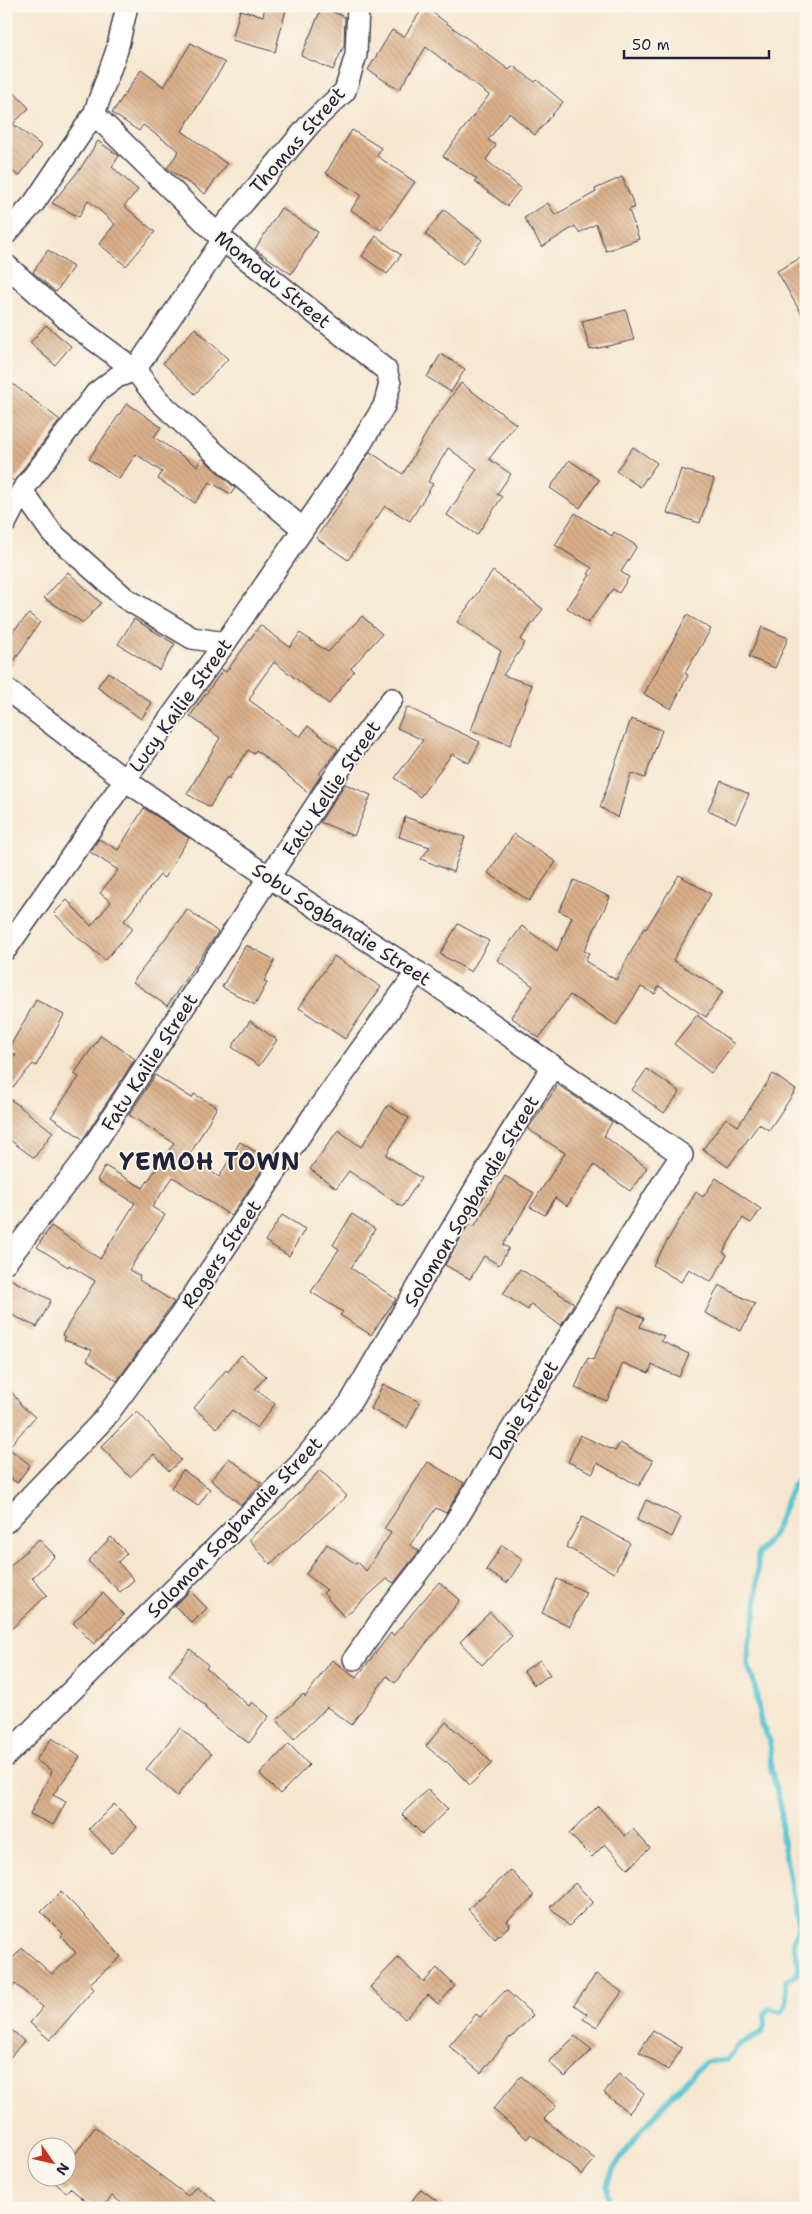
<svg xmlns="http://www.w3.org/2000/svg" width="812" height="2214" viewBox="0 0 812 2214" font-family="'Shantell Sans',sans-serif">
<style>
.lines{fill:none;stroke-linecap:round;stroke-linejoin:round}
.stream{stroke:#5ac6d1;stroke-width:5.5}
.building{fill:url(#building-back-hatch)}
.minor-casing{stroke:#423f51;stroke-width:24}
.minor{stroke:#fff;stroke-width:21}
.labels{text-anchor:middle;stroke-width:4;stroke-linejoin:round;paint-order:stroke}
.street-label{font-size:19px;fill:#22223b;stroke:#fbf7ec}
.district-label{font-size:24px;font-weight:bold;letter-spacing:1px;fill:#22223b;stroke:#fbf7ec}
</style>
<defs>
<pattern id="building-back-hatch" width="6" height="6" patternUnits="userSpaceOnUse" patternTransform="scale(1.25)"><rect width="6" height="6" fill="#d9af89"/><path d="M-1 5l2 2M0 0l6 6M5-1l2 2" fill="none" stroke="#ba9677"/></pattern>
</defs>
<rect width="100%" height="100%" fill="#fbf7ec"/>
<filter id="ink" filterUnits="userSpaceOnUse"><feTurbulence type="fractalNoise" baseFrequency=".02" numOctaves="2"/><feDisplacementMap in="SourceGraphic" scale="10" xChannelSelector="R" yChannelSelector="G"/><feConvolveMatrix kernelMatrix="1 2 1 2 8 2 1 2 1" color-interpolation-filters="sRGB"/></filter>
<filter id="wash" filterUnits="userSpaceOnUse"><feTurbulence type="fractalNoise" baseFrequency=".0096" numOctaves="4" result="noise"/><feDisplacementMap in="SourceGraphic" scale="20" xChannelSelector="R" yChannelSelector="G"/><feGaussianBlur stdDeviation="1.12" result="paint"/><feColorMatrix in="noise" values="0 0 0 0 0 0 0 0 0 0 0 0 0 0 0 0 0 1.4 0 .05"/><feComposite in="paint" operator="in"/></filter>
<g filter="url(#wash)">
<rect width="100%" height="100%" fill="#f6e6cf"/>
<g class="lines">
<path class="stream" d="M611,2208C609,2202 606,2192 607,2185C613,2157 678,2088 701,2066L706,2062L727,2060L740,2044L762,2032L765,2025V2014L769,2008L781,2012C790,2004 786,1992 786,1981C789,1978 793,1978 796,1975C803,1966 793,1952 794,1943C794,1935 799,1931 798,1923L782,1836L781,1807L771,1769L770,1741L761,1724L755,1686L748,1664L749,1642L755,1616L757,1598L758,1554L774,1533L793,1485L799,1478L806,1476"/>
</g>
<g id="blocks">
<g class="building">
<polygon points="265,6 287,6 275,52 232,40 240,10 263,16"/>
<polygon points="424,6 509,70 513,66 535,82 537,80 563,102 535,135 509,113 488,140 496,145 486,160 521,188 507,206 475,182 477,179 443,156 489,95 426,47 399,90 368,70 392,30 404,37"/>
<polygon points="322,7 345,17 344,45 333,70 301,56"/>
<polygon points="191,43 225,63 182,131 227,164 205,194 167,168 179,151 143,125 139,131 112,113 141,70 164,87"/>
<polygon points="6,84 29,108 13,124 42,146 19,176 6,167"/>
<polygon points="352,130 381,148 377,156 415,182 381,230 351,210 361,195 326,173"/>
<polygon points="98,141 119,156 112,167 138,190 124,206 155,232 126,266 99,244 115,224 88,200 79,217 52,203 80,169"/>
<polygon points="622,177 635,207 629,210 639,239 606,251 596,224 579,233 575,226 542,247 524,218 548,203 555,215 596,192 595,189"/>
<polygon points="281,208 318,232 291,274 255,249"/>
<polygon points="444,210 482,240 463,264 425,234"/>
<polygon points="376,236 401,255 387,274 362,256"/>
<polygon points="48,250 73,267 56,292 33,272"/>
<polygon points="806,255 806,322 777,271"/>
<polygon points="626,310 634,340 590,350 582,321"/>
<polygon points="46,325 71,346 55,365 30,343"/>
<polygon points="195,328 228,359 195,394 163,363"/>
<polygon points="441,354 465,369 451,392 427,377"/>
<polygon points="6,379 60,420 14,481 6,475"/>
<polygon points="461,383 516,424 489,459 511,474 497,494 502,497 477,535 447,515 477,469 448,448 428,482 433,484 410,521 385,506 348,560 316,538 349,490 346,488 370,452 403,474 432,423"/>
<polygon points="127,403 161,427 154,437 197,466 202,458 235,488 231,494 210,482 195,503 158,479 162,472 136,454 119,479 89,459"/>
<polygon points="633,447 657,463 640,487 616,471"/>
<polygon points="569,460 599,480 580,508 550,488"/>
<polygon points="681,469 714,479 700,523 667,513"/>
<polygon points="575,513 612,536 614,532 637,546 621,572 629,577 619,593 613,589 588,623 567,608 590,575 588,574 592,568 555,545"/>
<polygon points="493,571 543,609 520,640 525,643 503,675 532,685 510,745 471,730 501,651 457,622"/>
<polygon points="68,572 101,603 83,623 44,598"/>
<polygon points="29,614 40,622 6,673 6,627 13,631"/>
<polygon points="687,615 711,629 685,673 688,675 671,709 644,694"/>
<polygon points="362,616 382,634 351,668 354,671 329,704 274,662 253,691 254,692 249,700 300,737 308,726 338,749 319,774 321,775 309,793 256,750 254,754 248,750 229,779 227,777 210,807 187,794 220,738 190,716 223,670 226,672 260,625 290,647 300,633 328,652"/>
<polygon points="134,619 175,644 159,670 118,644"/>
<polygon points="762,627 788,638 775,668 749,657"/>
<polygon points="108,672 152,703 141,719 97,687"/>
<polygon points="407,707 480,742 469,763 452,754 420,797 395,778 423,740 397,728"/>
<polygon points="631,719 662,730 645,778 631,773 618,818 600,807"/>
<polygon points="721,781 749,794 736,823 708,810"/>
<polygon points="345,784 371,795 354,836 320,822"/>
<polygon points="144,808 189,838 164,878 160,875 124,921 133,928 105,960 75,935 54,913 67,900 91,926 111,902 100,893 118,870 90,852 99,839 118,850"/>
<polygon points="405,817 465,837 453,872 421,859 430,847 399,837"/>
<polygon points="514,834 556,862 529,901 488,873"/>
<polygon points="679,875 711,894 673,960 723,991 706,1017 659,986 655,994 641,987 616,1025 570,995 539,1038 511,1017 533,986 497,960 522,926 557,951 572,917 559,911 574,880 610,897 584,951 589,953 585,961 616,980 644,928 646,929"/>
<polygon points="187,909 218,932 167,1006 133,982"/>
<polygon points="458,924 489,941 471,972 440,954"/>
<polygon points="246,945 275,960 264,981 267,983 255,1005 222,987"/>
<polygon points="334,956 381,987 345,1039 299,1008"/>
<polygon points="36,1000 64,1015 36,1066 33,1064 6,1095 6,1066 16,1055 8,1050"/>
<polygon points="697,1015 734,1044 711,1073 674,1044"/>
<polygon points="250,1021 277,1040 259,1066 232,1047"/>
<polygon points="101,1035 135,1059 83,1139 51,1117 79,1077 74,1074"/>
<polygon points="647,1069 680,1092 664,1113 632,1090"/>
<polygon points="773,1074 796,1090 769,1130 759,1124 728,1167 703,1149 726,1118 738,1126"/>
<polygon points="155,1075 192,1098 194,1094 217,1107 189,1156 219,1177 240,1142 269,1160 231,1216 173,1177 152,1207 165,1215 129,1270 140,1276 139,1280 174,1302 117,1381 87,1360 92,1350 64,1340 65,1337 62,1335 95,1281 69,1265 68,1267 37,1247 51,1226 100,1259 135,1203 97,1180 105,1166 143,1188 174,1143 129,1115"/>
<polygon points="558,1085 612,1122 604,1136 647,1168 630,1191 594,1165 567,1206 555,1198 545,1215 530,1207 565,1153 528,1129"/>
<polygon points="6,1096 53,1132 34,1158 6,1137"/>
<polygon points="388,1105 409,1118 386,1155 421,1178 402,1207 349,1171 336,1188 310,1169 338,1130 361,1147"/>
<polygon points="505,1176 534,1193 503,1245 509,1248 499,1265 484,1256 470,1279 445,1265 469,1224 474,1227"/>
<polygon points="716,1178 761,1209 751,1223 743,1218 723,1252 727,1255 711,1282 689,1269 681,1282 653,1265 696,1192 703,1197"/>
<polygon points="352,1214 375,1229 351,1268 396,1299 371,1335 340,1315 343,1312 311,1292 339,1249 333,1245"/>
<polygon points="282,1215 305,1229 289,1256 265,1241"/>
<polygon points="520,1269 574,1303 561,1326 531,1304 528,1310 503,1294"/>
<polygon points="6,1277 51,1300 37,1327 6,1312"/>
<polygon points="719,1285 755,1304 741,1331 705,1313"/>
<polygon points="619,1306 644,1318 640,1327 664,1336 661,1341 689,1354 679,1377 652,1365 649,1373 623,1363 607,1401 575,1388 588,1358 593,1360"/>
<polygon points="241,1355 266,1376 255,1389 275,1404 257,1428 232,1410 217,1428 194,1408 226,1370 228,1372"/>
<polygon points="6,1384 22,1406 35,1417 8,1448 30,1465 17,1483 6,1475"/>
<polygon points="383,1384 420,1402 407,1428 371,1409"/>
<polygon points="137,1411 181,1460 169,1471 154,1454 130,1477 101,1447"/>
<polygon points="580,1435 615,1451 620,1443 653,1461 639,1486 597,1463 593,1473 568,1462"/>
<polygon points="229,1458 261,1483 241,1505 211,1480"/>
<polygon points="428,1462 464,1483 446,1513 436,1508 410,1545 419,1551 394,1583 387,1579 344,1617 323,1593 327,1590 306,1574 327,1544 356,1564 358,1562 366,1571 391,1533 384,1529"/>
<polygon points="183,1470 210,1489 198,1506 171,1488"/>
<polygon points="320,1470 347,1496 270,1564 249,1539 285,1508"/>
<polygon points="646,1500 681,1517 672,1537 637,1520"/>
<polygon points="582,1517 630,1543 614,1573 566,1547"/>
<polygon points="111,1537 127,1553 118,1562 134,1580 120,1592 88,1561"/>
<polygon points="39,1539 55,1556 32,1578 47,1595 6,1634 6,1570"/>
<polygon points="502,1545 523,1559 507,1583 486,1570"/>
<polygon points="557,1579 586,1592 570,1626 542,1613"/>
<polygon points="439,1582 460,1600 395,1683 387,1676 351,1725 327,1707 294,1739 277,1720 303,1694 305,1697 332,1660 356,1678 391,1633 393,1636"/>
<polygon points="190,1591 207,1608 192,1623 175,1606"/>
<polygon points="103,1593 124,1615 94,1644 73,1623"/>
<polygon points="490,1612 512,1636 482,1665 460,1642"/>
<polygon points="190,1649 208,1665 206,1668 249,1706 252,1702 269,1716 249,1743 227,1728 205,1708 206,1706 169,1675"/>
<polygon points="540,1660 550,1675 534,1685 524,1671"/>
<polygon points="446,1722 471,1744 472,1743 492,1763 470,1785 446,1761 445,1762 426,1746"/>
<polygon points="180,1728 211,1754 177,1796 146,1769"/>
<polygon points="52,1738 80,1757 53,1795 66,1802 53,1825 30,1814 52,1771 36,1760"/>
<polygon points="289,1744 309,1765 280,1794 260,1774"/>
<polygon points="428,1789 448,1809 422,1834 402,1814"/>
<polygon points="114,1804 137,1827 112,1853 89,1829"/>
<polygon points="598,1806 625,1836 633,1829 650,1848 628,1869 605,1844 592,1857 569,1834"/>
<polygon points="511,1870 534,1896 507,1921 510,1925 495,1939 468,1909"/>
<polygon points="575,1883 593,1902 569,1926 550,1907"/>
<polygon points="61,1892 98,1929 121,1957 89,1984 94,1989 50,2040 30,2023 43,2007 15,1984 6,1995 6,1966 22,1948 52,1974 76,1953 61,1936 63,1934 41,1912"/>
<polygon points="398,1958 424,1982 437,1968 455,1986 438,2004 428,1995 405,2019 370,1987"/>
<polygon points="596,1974 622,1992 597,2027 583,2019 587,2014 574,2005"/>
<polygon points="506,1990 533,2015 511,2038 510,2037 481,2073 449,2046 476,2014 480,2017"/>
<polygon points="6,2025 24,2041 6,2062"/>
<polygon points="653,2030 682,2048 668,2070 639,2052"/>
<polygon points="575,2036 592,2050 565,2077 549,2062"/>
<polygon points="619,2073 644,2094 629,2113 604,2093"/>
<polygon points="521,2076 556,2106 544,2119 595,2159 582,2175 531,2134 527,2139 493,2109"/>
<polygon points="95,2127 188,2196 196,2186 224,2208 128,2208 112,2196 102,2208 94,2208 70,2188 66,2192 54,2182 58,2176 68,2176 68,2164"/>
<polygon points="421,2189 446,2208 406,2208"/>
</g>
</g>
</g>
<g filter="url(#ink)">
<use href="#blocks" fill-opacity="0" stroke="#423f51" stroke-width="1"/>
<g class="lines">
<defs>
<g id="minor">
<polyline points="6,234 34,203 94,114 117,50 127,6"/>
<polyline points="217,234 310,124 345,91 356,55 358,6"/>
<polyline points="6,265 70,322 135,370 159,401 240,476 303,529"/>
<polyline points="22,491 52,533 125,598 192,638 225,643"/>
<polyline points="6,522 22,491 96,393 117,377 135,370 223,240"/>
<polyline points="6,689 125,780 270,878 417,972 682,1155 664,1181 447,1535 384,1616 354,1659"/>
<polyline points="6,949 125,780 225,643 352,458 384,406 390,384 386,370 223,240 94,114"/>
<polyline points="6,1262 84,1160 345,761 392,699"/>
<polyline points="6,1522 105,1418 179,1317 313,1116 417,972"/>
<polyline points="6,1756 299,1465 350,1403 478,1184 553,1066"/>
</g>
</defs>
<use href="#minor" class="minor-casing"/>
<use href="#minor" class="minor"/>
</g>
</g>
<g class="labels">
<g class="street-label">
<text transform="translate(297 140) rotate(-49)" y="7">Thomas Street</text>
<text transform="translate(273 279) rotate(39)" y="7">Momodu Street</text>
<text transform="translate(180 705) rotate(-54)" y="7">Lucy Kailie Street</text>
<text transform="translate(331 788) rotate(-56)" y="7">Fatu Kellie Street</text>
<text transform="translate(342 924) rotate(33)" y="7">Sobu Sogbandie Street</text>
<text transform="translate(149 1062) rotate(-57)" y="7">Fatu Kailie Street</text>
<text transform="translate(471 1201) rotate(-59)" y="7">Solomon Sogbandie Street</text>
<text transform="translate(221 1254) rotate(-56)" y="7">Rogers Street</text>
<text transform="translate(523 1410) rotate(-58)" y="7">Dapie Street</text>
<text transform="translate(234 1527) rotate(-46)" y="7">Solomon Sogbandie Street</text>
</g>
<g class="district-label">
<text x="210" y="1170">YEMOH TOWN</text>
</g>
</g>
<rect width="812" height="2214" fill="none" stroke="#fbf7ec" stroke-width="25"/>
<g transform="translate(52 2162) rotate(124)"><circle r="24" fill="#fbf7ec" stroke="#a4a2a5"/>
<path d="M0-4L9 19L0 12L-9 19Z" fill="#c8321e"/>
<text y="-8" font-size="14" font-weight="bold" text-anchor="middle" fill="#22223b">N</text>
</g>
<path d="M624 50v8h145v-8" fill="none" stroke="#22223b" stroke-width="2.5"/>
<text x="632" y="50" font-size="15" fill="#22223b" stroke="#fbf7ec" stroke-width="4" paint-order="stroke">50 m</text>
</svg>
